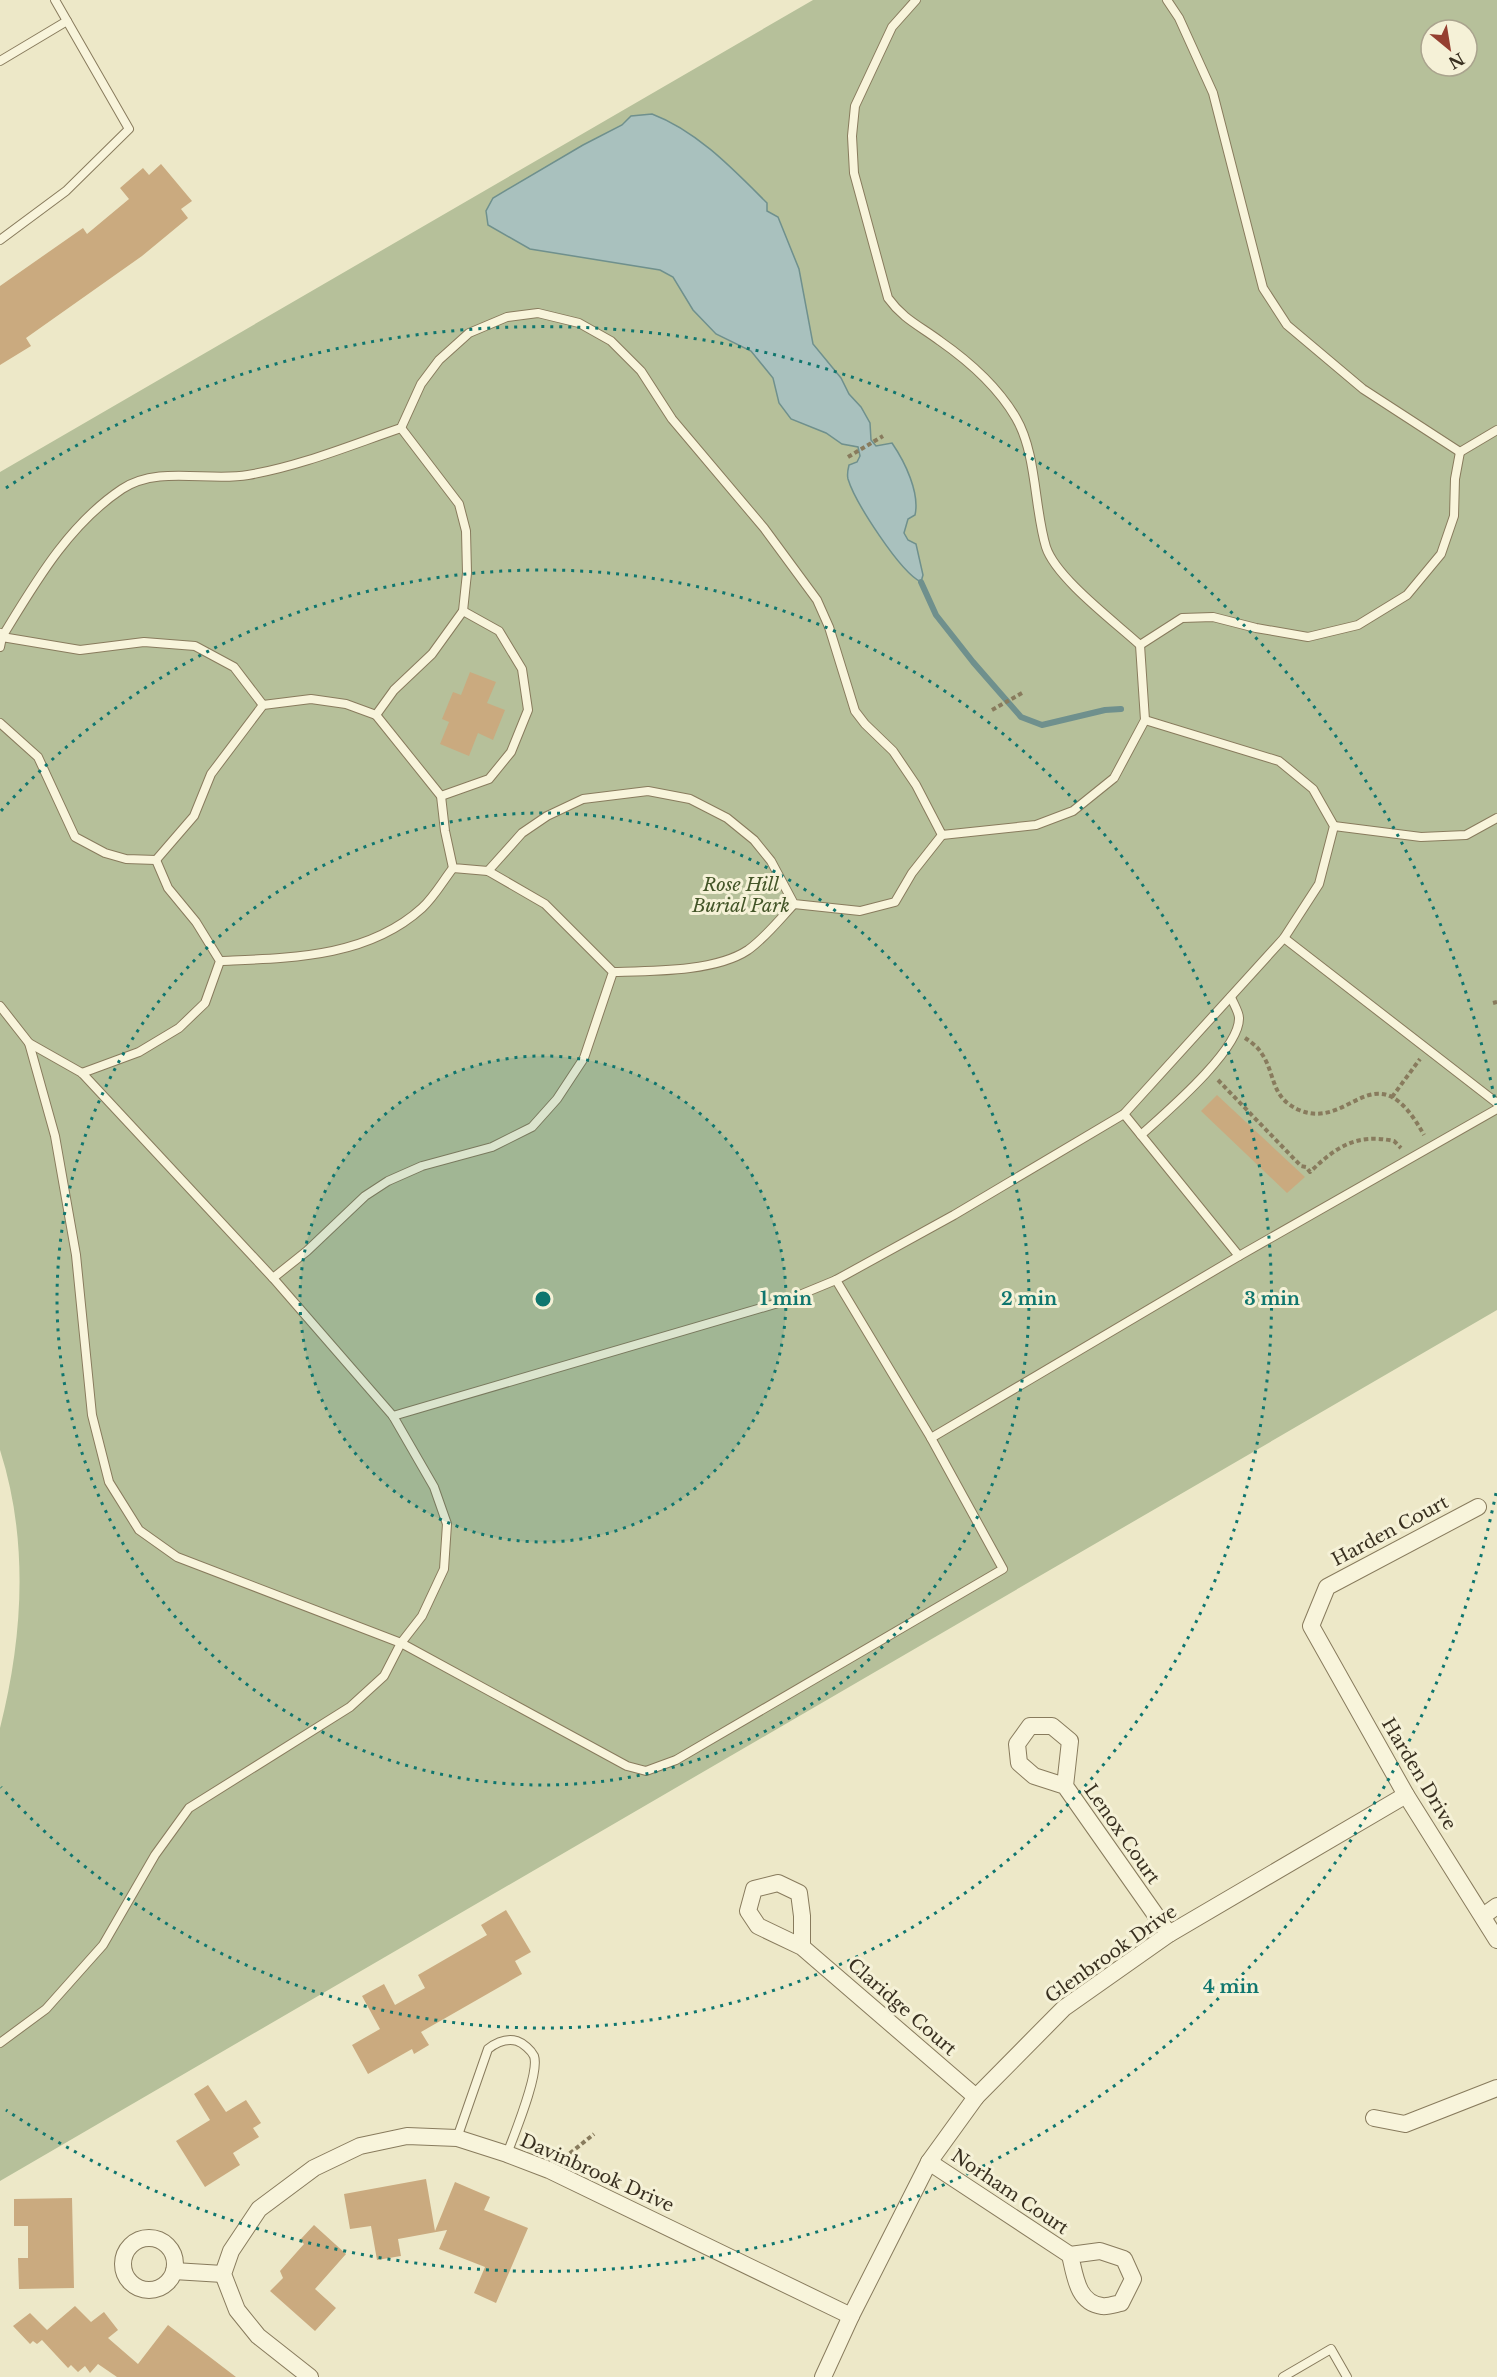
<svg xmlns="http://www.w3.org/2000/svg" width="1497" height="2377" viewBox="0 0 1497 2377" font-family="'Libre Baskerville',serif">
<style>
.cemetery{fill:#b6c09a;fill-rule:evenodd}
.water{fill:#a9c1be;stroke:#6f908d;stroke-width:1.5}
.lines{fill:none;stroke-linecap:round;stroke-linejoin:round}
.stream{stroke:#6f908d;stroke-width:6}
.building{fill:#caaa7f}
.lane-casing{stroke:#887b5d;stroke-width:10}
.street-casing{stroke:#887b5d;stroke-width:18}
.path{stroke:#887b5d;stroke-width:4;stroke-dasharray:4.5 3;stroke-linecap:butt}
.lane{stroke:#f8f4db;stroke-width:8}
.street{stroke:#f8f4db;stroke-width:16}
.ring{fill:none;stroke:#0f766e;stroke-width:3;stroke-dasharray:3 6}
.labels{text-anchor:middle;stroke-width:6;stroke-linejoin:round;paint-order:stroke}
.park-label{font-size:18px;font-style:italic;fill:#435528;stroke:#f5f1d7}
.street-label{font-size:18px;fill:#393020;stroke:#f5f1d7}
.centre{fill:#0f766e;stroke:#f5f1d7;stroke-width:3}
.ring-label{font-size:18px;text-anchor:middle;font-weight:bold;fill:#0f766e;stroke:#f5f1d7;stroke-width:6;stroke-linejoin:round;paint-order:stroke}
</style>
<rect width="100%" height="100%" fill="#ede8c8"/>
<path class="cemetery" d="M813,0H1497V1310L0,2181V1728C23,1637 29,1541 0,1450V472ZM1431,30H1467V66H1431Z"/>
<path class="water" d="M652,114C697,131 733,169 767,203V211L778,217L799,269L813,344L841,378L849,394L861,407L870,423L871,440L876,446L892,443C905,462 920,493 915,515L908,519L904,533L908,540L916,544L923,575L921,582C900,572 855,502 848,479C847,475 848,469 849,465L857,462L860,456L858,447L842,444L826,433L791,419L779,403L773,378L751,351L716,334L693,310L673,277L660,270L530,249L488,225L486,211L493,198L583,145L622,125L631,116Z"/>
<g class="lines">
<polyline class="stream" points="921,582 936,615 973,662 1021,717 1042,725 1105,710 1121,709"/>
</g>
<g class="building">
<polygon points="161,164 192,201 181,209 188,218 142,256 26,338 31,346 0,365 0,286 83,228 87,234 129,199 120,188 143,168 149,175"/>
<polygon points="470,672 496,682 487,703 505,710 493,740 478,733 469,756 440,744 449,722 442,719 453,692 461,695"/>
<polygon points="1217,1095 1305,1177 1287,1193 1201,1111"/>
<polygon points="506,1910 531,1952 515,1961 522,1974 421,2032 429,2045 414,2054 412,2049 368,2074 352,2045 380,2029 362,1996 384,1984 395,2005 425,1988 418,1975 487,1935 481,1925"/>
<polygon points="208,2085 226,2112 246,2100 261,2123 253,2128 259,2137 233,2153 240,2165 205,2187 176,2141 210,2120 194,2094"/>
<polygon points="426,2179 435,2231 455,2182 490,2197 484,2210 528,2228 496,2303 474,2293 485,2267 439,2249 447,2230 398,2239 401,2256 377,2260 371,2226 350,2229 344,2194"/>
<polygon points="72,2198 74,2288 19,2289 18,2258 28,2258 28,2226 14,2226 14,2199"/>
<polygon points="314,2225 346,2254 315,2289 336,2308 315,2331 270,2291 283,2278 280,2271 304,2244 300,2240"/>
<polygon points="75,2306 91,2322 104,2312 118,2330 108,2338 138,2364 168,2325 236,2377 117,2377 98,2364 90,2373 85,2366 78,2372 71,2365 68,2368 42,2340 37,2344 33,2341 30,2344 13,2326 30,2313 47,2330"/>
</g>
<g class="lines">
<defs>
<g id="lane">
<polyline points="1167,0 1179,18 1213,93 1263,288 1287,325 1363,389 1460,452 1497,430"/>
<polyline points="0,61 67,21"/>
<polyline points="0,240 66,191 129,129 55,0"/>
<path d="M0,633L2,637C35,583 68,525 122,489C158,465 208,482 248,475C301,466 351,445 401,428L421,384L439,360L469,333L507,317L538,313L579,323L611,341L641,371L672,419L764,528L817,600L829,627L855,711L865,724L893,751L916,785L942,835L1036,825L1073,811L1114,778L1145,720L1140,645C1115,622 1056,578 1046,547C1034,508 1037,454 1016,418C998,387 970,362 940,341C920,326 903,319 888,298L854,173L852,136L855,106L892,27L916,0"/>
<polyline points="1140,645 1182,618 1213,617 1256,628 1308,637 1358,625 1407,595 1441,554 1454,516 1455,479 1460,452"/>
<polyline points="0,647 2,637 80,650 144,642 195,646 234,667 263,705"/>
<polyline points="0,723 38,757 75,837 105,853 126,859 156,860"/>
<polyline points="441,796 489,779 511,752 528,710 522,669 499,631 463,611"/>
<polyline points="1334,826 1421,837 1466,835 1497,818"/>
<polyline points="156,860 194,816 211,774 263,705 311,699 346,704 376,715 394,690 432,654 463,611 467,573 466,531 459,504 401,428"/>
<polyline points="488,871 522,833 547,816 583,799 648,791 690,799 727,818 754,840 771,861 794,904 860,911 895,902 912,873 942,835"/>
<polyline points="1284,938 1497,1103"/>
<path d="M220,961C289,958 367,958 422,908C434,897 443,881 453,868"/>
<path d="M613,972C652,971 715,972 748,950C765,938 780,919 794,904"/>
<polyline points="0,1006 29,1043 82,1073 273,1278 393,1416 434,1487 447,1524 444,1569 422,1616 401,1643 384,1676 350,1707 189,1808 155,1855 103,1945 46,2009 0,2043"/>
<polyline points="29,1043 55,1136 76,1255 92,1415 109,1482 139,1530 177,1557 401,1643 627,1766 646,1771 676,1760 1003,1569 931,1438 836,1280"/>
<polyline points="82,1073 139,1052 179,1028 205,1003 220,961 196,922 168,888 156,860"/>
<polyline points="1124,1114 1239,1256"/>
<path d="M1141,1135C1164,1114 1240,1050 1239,1018C1239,1012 1233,1003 1231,997"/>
<polyline points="273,1278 307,1251 365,1196 388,1181 422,1166 492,1147 532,1127 557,1099 584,1058 613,972 545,904 488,871 453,868 445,831 441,796 376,715"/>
<polyline points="393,1416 785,1301 836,1280 954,1215 1124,1114 1284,938 1319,884 1334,826 1313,789 1279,761 1145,720"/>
<polyline points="931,1438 1239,1256 1497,1109"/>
<path d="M457,2138L488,2049C497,2042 506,2038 517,2041C523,2043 531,2050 534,2056C540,2073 514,2135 507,2154"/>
<polyline points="1283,2377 1331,2349 1347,2377"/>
</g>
<g id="street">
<polyline points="1478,1507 1327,1587 1311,1626 1406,1795 1497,1940"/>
<polyline points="1065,1786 1070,1741 1052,1726 1030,1726 1017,1744 1019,1763 1034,1776 1065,1786 1169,1934"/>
<polyline points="1483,1916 1497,1906"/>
<polyline points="802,1947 802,1916 799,1893 778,1883 754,1889 748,1911 758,1926 802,1947 976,2097"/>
<polyline points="1374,2118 1405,2124 1497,2088"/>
<path d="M929,2162L1070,2255L1100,2251L1124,2259L1133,2279L1121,2303C1116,2304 1107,2307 1102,2306C1077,2303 1075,2275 1070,2255"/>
<circle cx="149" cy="2264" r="26"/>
<polyline points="174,2271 223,2274"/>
<polyline points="310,2377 258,2336 237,2310 223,2274 231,2251 259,2209 314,2168 360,2146 407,2136 457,2138 507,2154 549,2170 851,2316"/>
<polyline points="823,2377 851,2316 929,2162 976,2097 1064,2008 1169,1934 1406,1795"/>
</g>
</defs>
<use href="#lane" class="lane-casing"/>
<use href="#street" class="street-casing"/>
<g class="path">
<polyline points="848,457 883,436"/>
<polyline points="992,710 1022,693"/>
<polyline points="1493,1003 1497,1002"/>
<path d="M1245,1038C1251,1042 1258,1047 1262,1054C1276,1075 1270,1097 1299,1110C1351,1132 1375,1046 1424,1135"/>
<path d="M1218,1080L1301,1166L1306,1167L1310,1172C1336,1147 1356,1133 1394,1141L1401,1148"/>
<polyline points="1392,1097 1420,1059"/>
<polyline points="564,2158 594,2134"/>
</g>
<use href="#lane" class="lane"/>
<use href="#street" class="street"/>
</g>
<circle cx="543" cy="1299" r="243" fill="#0f766e" fill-opacity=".12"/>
<g class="ring">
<circle cx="543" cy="1299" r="243"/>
<circle cx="543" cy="1299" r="486"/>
<path d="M1 811A729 729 0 1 1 1 1787"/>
<path d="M1496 1493A973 973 0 0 1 6 2110M6 488A973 973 0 0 1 1496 1105"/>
</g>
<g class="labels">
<g class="park-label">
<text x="741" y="891">Rose Hill<tspan x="741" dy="21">Burial Park</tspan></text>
</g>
<g class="street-label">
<text transform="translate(1390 1531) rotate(-28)" y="6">Harden Court</text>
<text transform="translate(1419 1774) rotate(59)" y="6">Harden Drive</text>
<text transform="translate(1122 1834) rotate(55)" y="6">Lenox Court</text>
<text transform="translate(1111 1954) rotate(-35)" y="6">Glenbrook Drive</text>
<text transform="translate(902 2007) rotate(41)" y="6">Claridge Court</text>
<text transform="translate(597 2173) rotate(24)" y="6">Davinbrook Drive</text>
<text transform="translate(1010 2192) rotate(34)" y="6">Norham Court</text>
</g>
</g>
<circle cx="543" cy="1299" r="9" class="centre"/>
<g class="ring-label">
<text x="786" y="1305">1 min</text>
<text x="1029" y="1305">2 min</text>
<text x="1272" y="1305">3 min</text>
<text x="1231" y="1993">4 min</text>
</g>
<g transform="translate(1449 48) rotate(150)"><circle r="28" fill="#f5f1d7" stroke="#aaa48e" stroke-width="1.5"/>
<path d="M0-4.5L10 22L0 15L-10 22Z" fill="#953f30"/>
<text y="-9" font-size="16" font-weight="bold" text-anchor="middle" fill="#393020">N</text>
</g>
</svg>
